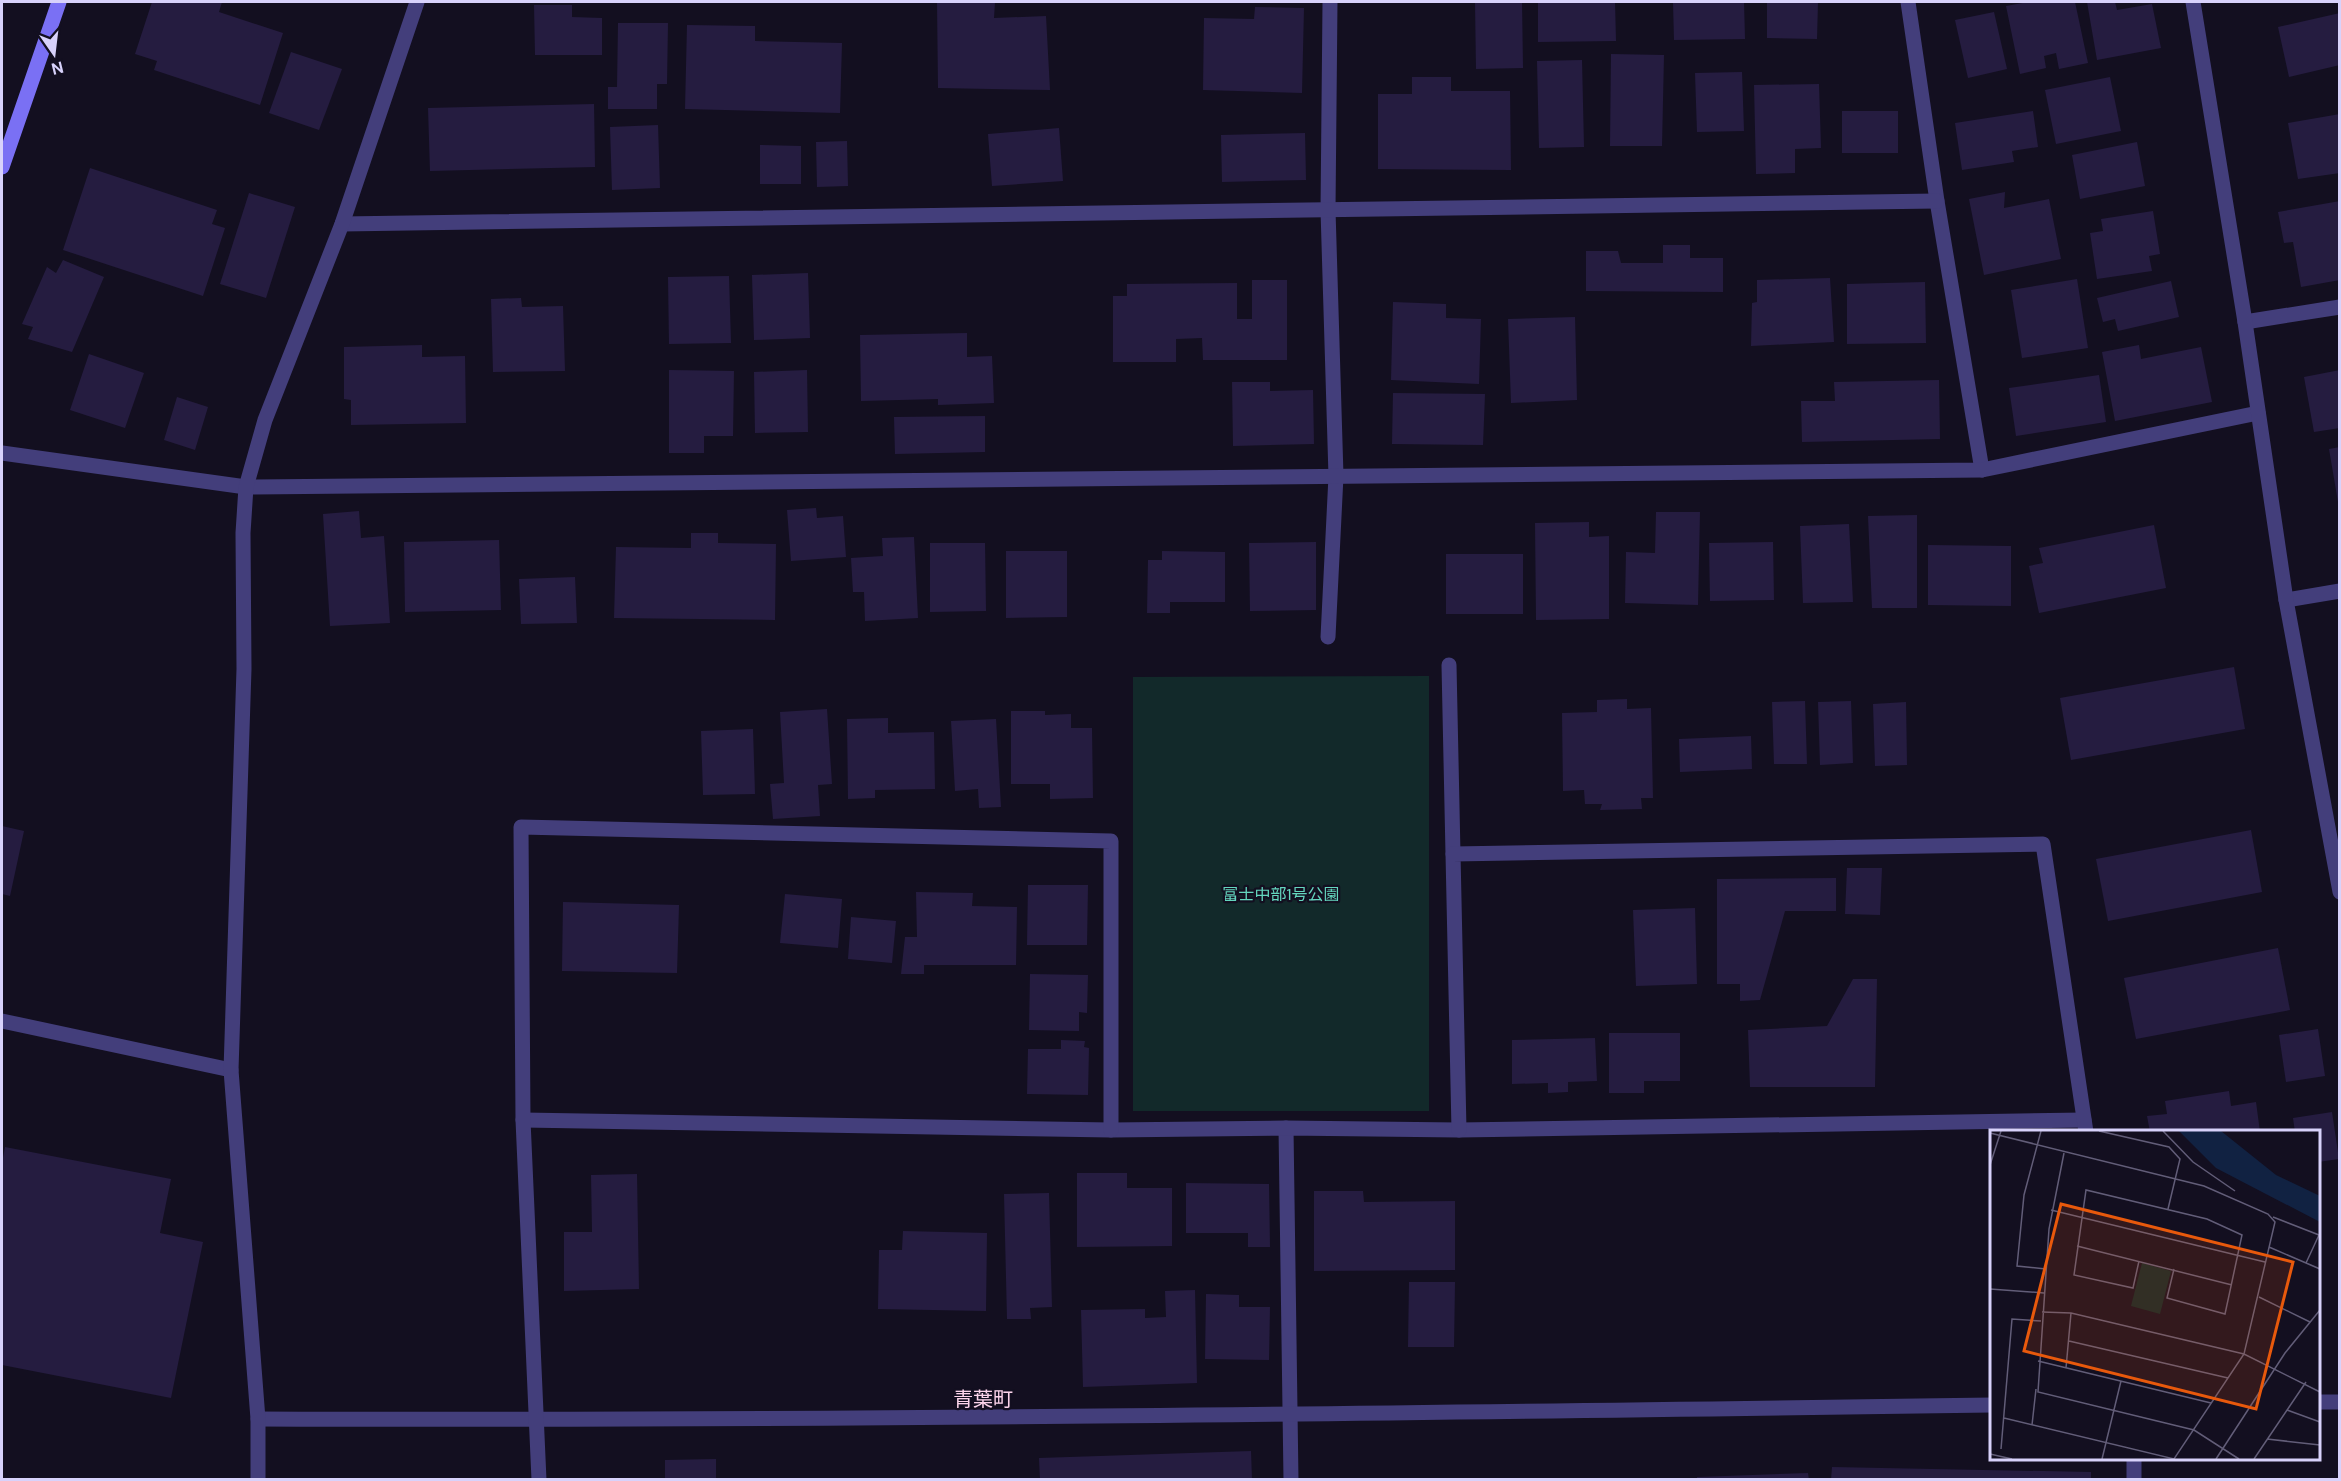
<svg xmlns="http://www.w3.org/2000/svg" width="2341" height="1481" viewBox="0 0 2341 1481" font-family="'DM Sans','Noto Sans JP',sans-serif">
<style>
.green{fill:#12292a}
.building{fill:#251c40}
.lines{fill:none;stroke-linecap:round;stroke-linejoin:round}
.service{stroke:#433e7b;stroke-width:15}
.minor{stroke:#433e7b;stroke-width:15}
.tertiary{stroke:#433e7b;stroke-width:15}
.secondary{stroke:#7a70f4;stroke-width:15}
.labels{text-anchor:middle;stroke-width:4.5;stroke-linejoin:round;paint-order:stroke}
.park-label{font-size:16px;fill:#64d5be;stroke:#130f20}
.quarter-label{font-size:20px;fill:#fcd4eb;stroke:#130f20}
.inset-road{fill:none;stroke:#625d78;stroke-width:1.5}
.view{fill:#e8590c;fill-opacity:0.15;stroke:#e8590c;stroke-width:3}
.inset-edge{fill:none;stroke:#d8d2fb;stroke-width:3}
</style>
<rect width="100%" height="100%" fill="#130f20"/>
<polygon class="green" points="1429,676 1429,1111 1133,1111 1133,677"/>
<g class="building">
<polygon points="152,2 222,2 219,12 283,33 260,105 154,70 157,61 135,54"/>
<polygon points="937,2 995,2 994,18 1046,16 1050,90 938,88"/>
<polygon points="1475,2 1522,2 1523,68 1476,69"/>
<polygon points="1538,2 1615,2 1616,41 1538,42"/>
<polygon points="1673,2 1744,2 1745,39 1674,40"/>
<polygon points="1767,2 1818,2 1817,39 1767,38"/>
<polygon points="2028,2 2075,2 2088,63 2059,69 2056,53 2044,56 2046,68 2020,74 2006,6"/>
<polygon points="2087,2 2115,2 2117,10 2152,4 2161,48 2097,60"/>
<polygon points="534,5 572,5 572,17 602,18 602,55 535,55"/>
<polygon points="1255,7 1304,8 1302,93 1203,90 1204,18 1254,19"/>
<polygon points="1994,12 2007,69 1968,78 1955,20"/>
<polygon points="2340,13 2340,65 2289,77 2278,27"/>
<polygon points="618,23 668,23 667,84 657,84 657,109 608,109 608,87 617,87"/>
<polygon points="687,25 755,26 755,41 842,43 840,113 685,109"/>
<polygon points="291,52 342,69 319,130 269,113"/>
<polygon points="1611,54 1664,55 1662,146 1610,146"/>
<polygon points="1582,60 1584,147 1539,148 1537,61"/>
<polygon points="1742,72 1744,131 1697,132 1695,73"/>
<polygon points="1412,77 1451,77 1451,91 1510,91 1511,170 1378,169 1378,94 1412,94"/>
<polygon points="2110,77 2121,131 2056,144 2045,90"/>
<polygon points="1819,84 1821,148 1795,149 1795,173 1756,174 1754,85"/>
<polygon points="594,104 595,167 430,171 428,108"/>
<rect x="1842" y="111" width="56" height="42"/>
<polygon points="2033,111 2038,147 2012,151 2014,162 1962,170 1955,123"/>
<polygon points="2340,114 2340,173 2298,179 2288,123"/>
<polygon points="658,125 660,188 612,190 610,127"/>
<polygon points="1059,128 1063,181 992,186 988,134"/>
<polygon points="1305,133 1306,180 1222,182 1221,135"/>
<polygon points="847,141 848,186 817,187 816,142"/>
<polygon points="2137,142 2145,186 2080,199 2072,155"/>
<polygon points="760,145 801,146 801,184 760,184"/>
<polygon points="90,168 217,210 212,224 225,228 203,296 63,250"/>
<polygon points="2005,192 2004,208 2049,199 2061,259 1984,275 1969,199"/>
<polygon points="249,193 295,207 266,298 220,284"/>
<polygon points="2340,201 2340,280 2301,287 2293,242 2284,243 2278,212"/>
<polygon points="2153,211 2160,254 2149,256 2152,271 2097,279 2090,233 2103,231 2101,219"/>
<polygon points="1663,245 1690,245 1690,258 1723,258 1723,292 1586,291 1586,251 1618,251 1621,263 1663,263"/>
<polygon points="63,260 104,277 72,352 28,339 33,327 22,324 47,267 56,273"/>
<polygon points="808,273 810,338 754,340 752,275"/>
<polygon points="729,276 731,343 669,344 668,277"/>
<polygon points="1830,278 1834,342 1751,346 1752,303 1757,302 1757,280"/>
<polygon points="2077,279 2088,348 2022,358 2011,290"/>
<polygon points="1252,280 1287,280 1287,360 1203,360 1202,338 1176,339 1176,362 1113,362 1113,296 1127,296 1127,284 1237,283 1237,319 1252,319"/>
<polygon points="2171,281 2179,317 2118,331 2115,319 2103,322 2097,298"/>
<polygon points="1925,282 1926,343 1847,344 1847,284"/>
<polygon points="521,298 522,307 563,306 565,371 493,372 491,299"/>
<polygon points="1393,302 1446,304 1446,318 1481,319 1479,384 1391,380"/>
<polygon points="1575,317 1577,400 1511,403 1508,319"/>
<polygon points="967,333 967,357 992,356 994,403 938,405 938,399 861,401 860,335"/>
<polygon points="422,345 422,357 465,356 466,423 351,425 351,400 344,399 344,347"/>
<polygon points="2139,345 2141,359 2201,347 2212,402 2115,421 2102,352"/>
<polygon points="89,354 144,373 125,428 70,410"/>
<polygon points="669,370 734,371 733,436 704,436 704,453 669,453"/>
<polygon points="807,370 808,432 755,433 754,372"/>
<polygon points="2340,370 2340,428 2314,432 2304,377"/>
<polygon points="2099,375 2106,422 2016,436 2009,388"/>
<polygon points="1939,380 1940,439 1802,442 1801,401 1835,401 1834,382"/>
<polygon points="1232,382 1270,382 1270,391 1313,390 1314,444 1233,446"/>
<polygon points="1393,393 1485,394 1483,445 1392,444"/>
<polygon points="177,397 208,407 195,450 164,440"/>
<polygon points="985,416 985,452 895,454 894,417"/>
<polygon points="2340,447 2340,501 2338,502 2329,449"/>
<polygon points="816,508 817,518 843,516 846,557 791,561 787,510"/>
<polygon points="359,511 361,538 384,536 390,623 330,626 323,514"/>
<polygon points="1656,512 1700,512 1698,605 1625,603 1626,552 1655,553"/>
<polygon points="1917,515 1917,608 1872,608 1868,516"/>
<polygon points="1589,522 1589,537 1609,536 1609,619 1536,620 1535,523"/>
<polygon points="1849,524 1853,602 1803,603 1800,526"/>
<polygon points="2154,525 2166,588 2039,613 2029,566 2043,563 2039,548"/>
<polygon points="691,533 718,533 718,543 776,544 775,620 614,618 616,547 691,548"/>
<polygon points="914,537 918,618 865,621 864,592 853,592 851,558 883,556 882,538"/>
<polygon points="499,540 501,610 405,612 404,542"/>
<polygon points="1316,542 1316,610 1250,611 1249,543"/>
<polygon points="1773,542 1774,600 1710,601 1709,543"/>
<polygon points="930,543 985,543 986,611 930,612"/>
<polygon points="1928,545 2011,546 2011,606 1928,605"/>
<polygon points="1006,551 1067,551 1067,617 1006,618"/>
<polygon points="1162,551 1225,552 1225,602 1170,602 1170,613 1147,613 1148,560 1162,560"/>
<rect x="1446" y="554" width="77" height="60"/>
<polygon points="575,577 577,623 521,624 519,579"/>
<polygon points="2234,667 2245,729 2071,760 2060,698"/>
<polygon points="1627,699 1627,709 1651,708 1653,798 1641,798 1642,809 1600,810 1602,804 1585,804 1584,790 1563,791 1562,713 1597,712 1597,700"/>
<polygon points="1805,701 1807,764 1774,764 1772,702"/>
<polygon points="1851,701 1853,763 1820,765 1818,702"/>
<polygon points="1906,702 1907,765 1875,766 1873,704"/>
<polygon points="827,709 832,784 818,785 820,816 773,819 770,784 784,783 780,712"/>
<polygon points="1011,711 1045,711 1045,715 1071,714 1071,728 1092,728 1093,798 1050,799 1050,784 1011,784"/>
<polygon points="888,718 888,733 934,732 935,789 875,790 875,798 848,799 847,719"/>
<polygon points="996,719 1001,807 979,808 978,789 955,791 951,721"/>
<polygon points="753,729 755,794 703,795 701,731"/>
<polygon points="1751,736 1752,769 1680,772 1679,739"/>
<polygon points="2,826 24,831 10,896 2,894"/>
<polygon points="2251,830 2262,892 2108,921 2096,859"/>
<polygon points="1847,868 1882,868 1880,915 1845,914"/>
<polygon points="1836,878 1836,911 1785,911 1760,1000 1740,1001 1740,984 1717,984 1717,879"/>
<polygon points="1028,885 1088,885 1087,945 1027,945"/>
<polygon points="916,892 973,893 972,906 1017,907 1016,965 924,965 924,974 901,974 905,937 917,937"/>
<polygon points="785,894 842,899 838,948 780,943"/>
<polygon points="563,902 679,905 677,973 562,971"/>
<polygon points="1695,908 1697,984 1636,986 1633,910"/>
<polygon points="851,917 896,921 892,963 848,959"/>
<polygon points="2278,948 2290,1010 2136,1039 2124,978"/>
<polygon points="1030,974 1088,975 1087,1013 1079,1012 1079,1031 1029,1030"/>
<polygon points="1853,979 1877,979 1875,1087 1750,1087 1748,1030 1827,1026"/>
<polygon points="2318,1029 2325,1076 2286,1082 2279,1035"/>
<polygon points="1609,1033 1680,1033 1680,1081 1644,1081 1644,1093 1609,1093"/>
<polygon points="1595,1038 1597,1081 1568,1082 1568,1092 1548,1093 1548,1083 1512,1084 1512,1040"/>
<polygon points="1061,1040 1085,1041 1084,1047 1089,1048 1088,1095 1027,1094 1028,1049 1061,1049"/>
<polygon points="2229,1091 2231,1106 2256,1102 2260,1132 2150,1132 2147,1116 2167,1114 2165,1101"/>
<polygon points="2332,1112 2339,1159 2318,1162 2318,1132 2295,1132 2293,1118"/>
<polygon points="5,1147 171,1179 160,1233 203,1242 171,1398 2,1365 2,1163"/>
<polygon points="1077,1173 1127,1173 1127,1188 1172,1188 1172,1246 1077,1247"/>
<polygon points="637,1174 639,1289 564,1291 564,1232 592,1232 591,1175"/>
<polygon points="1186,1183 1269,1184 1270,1247 1248,1247 1248,1233 1186,1233"/>
<polygon points="1314,1191 1363,1191 1364,1202 1455,1201 1455,1270 1314,1271"/>
<polygon points="1049,1193 1052,1307 1030,1308 1031,1319 1007,1319 1004,1194"/>
<polygon points="903,1231 987,1233 986,1311 878,1309 879,1250 902,1250"/>
<polygon points="1409,1282 1455,1282 1454,1347 1408,1347"/>
<polygon points="1195,1290 1197,1383 1083,1387 1081,1310 1145,1309 1145,1318 1166,1317 1165,1291"/>
<polygon points="1206,1294 1239,1295 1239,1307 1270,1307 1269,1360 1205,1359"/>
<polygon points="1251,1451 1252,1480 1040,1480 1039,1458"/>
<polygon points="716,1459 716,1480 665,1480 665,1460"/>
<polygon points="1832,1467 2091,1472 2091,1480 1831,1480"/>
<polygon points="1808,1473 1809,1480 1697,1480 1697,1477"/>
</g>
<g class="lines">
<g class="service">
<polyline points="1328,637 1336,476 1328,210 1330,2"/>
<polyline points="1449,665 1453,854"/>
<polyline points="1286,1128 1291,1480"/>
</g>
<g class="minor">
<polyline points="1908,2 1937,201 1982,470"/>
<polyline points="342,224 1937,201"/>
<polyline points="2245,322 2340,307"/>
<polyline points="2,453 246,487 1982,470 2258,413"/>
<polyline points="2286,600 2340,591"/>
<polyline points="2,1021 231,1070"/>
<polyline points="523,1120 1111,1130 1286,1128 1459,1130 2084,1120"/>
<polyline points="1459,1130 1453,854 2043,844 2086,1132"/>
<polyline points="2318,1402 2340,1402"/>
<path d="M258,1419C836,1421 1414,1413 1992,1405"/>
<polyline points="2134,1458 2134,1480"/>
<polyline points="539,1480 523,1120 521,827 1111,841 1111,1130"/>
</g>
<g class="tertiary">
<polyline points="2193,2 2245,322 2286,600 2340,892"/>
<polyline points="258,1480 258,1419 231,1070 244,669 243,533 246,487 265,420 342,224 417,2"/>
</g>
<polyline class="secondary" points="2,167 59,2"/>
</g>
<g class="labels">
<g class="park-label">
<text x="1281" y="900">富士中部1号公園</text>
</g>
<g class="quarter-label">
<text x="983" y="1406">青葉町</text>
</g>
</g>
<g transform="translate(1990 1130)">
<rect width="330" height="330" fill="#130f20"/>
<path d="M152,133L181,141L170,184L141,176Z" fill="#12292a"/>
<path d="M189,1H231L286,45L330,66V92L226,38Z" fill="#112242"/>
<path class="inset-road" d="M51,1L34,65L27,136L56,139M109,1L179,17L190,29L178,79M173,1L203,32L245,61M0,3L214,56L278,84L285,92L254,224L184,329L14,288M74,23L59,99L48,262L204,300L249,329M0,35L11,1M61,80L275,132M283,87L329,105L316,133M87,116L242,155M279,117L330,139M149,131L143,158L84,145L96,60L217,89L252,105L235,184L177,168L184,139M0,159L54,163M269,167L320,192M52,182L81,183L254,224L330,262M79,211L238,248M48,231L221,273M76,238L81,183M297,280L330,292M42,295L46,259M277,309L330,315M11,319L22,189L51,191M0,324L22,329M112,329L131,251M226,329L295,223L330,180M264,329L316,252"/>
<path class="view" d="M71,74L303,132L266,279L34,221Z"/>
<rect width="330" height="330" class="inset-edge"/>
</g>
<rect width="2341" height="1481" fill="none" stroke="#d8d2fb" stroke-width="6"/>
<g transform="translate(54 54) rotate(166)" stroke="#130f20" stroke-width="4.5" paint-order="stroke">
<path d="M0-4.5L10 22L0 15L-10 22Z" fill="#d8d2fb"/>
<text y="-9" font-size="16" font-weight="bold" text-anchor="middle" fill="#d8d2fb">N</text>
</g>
</svg>
